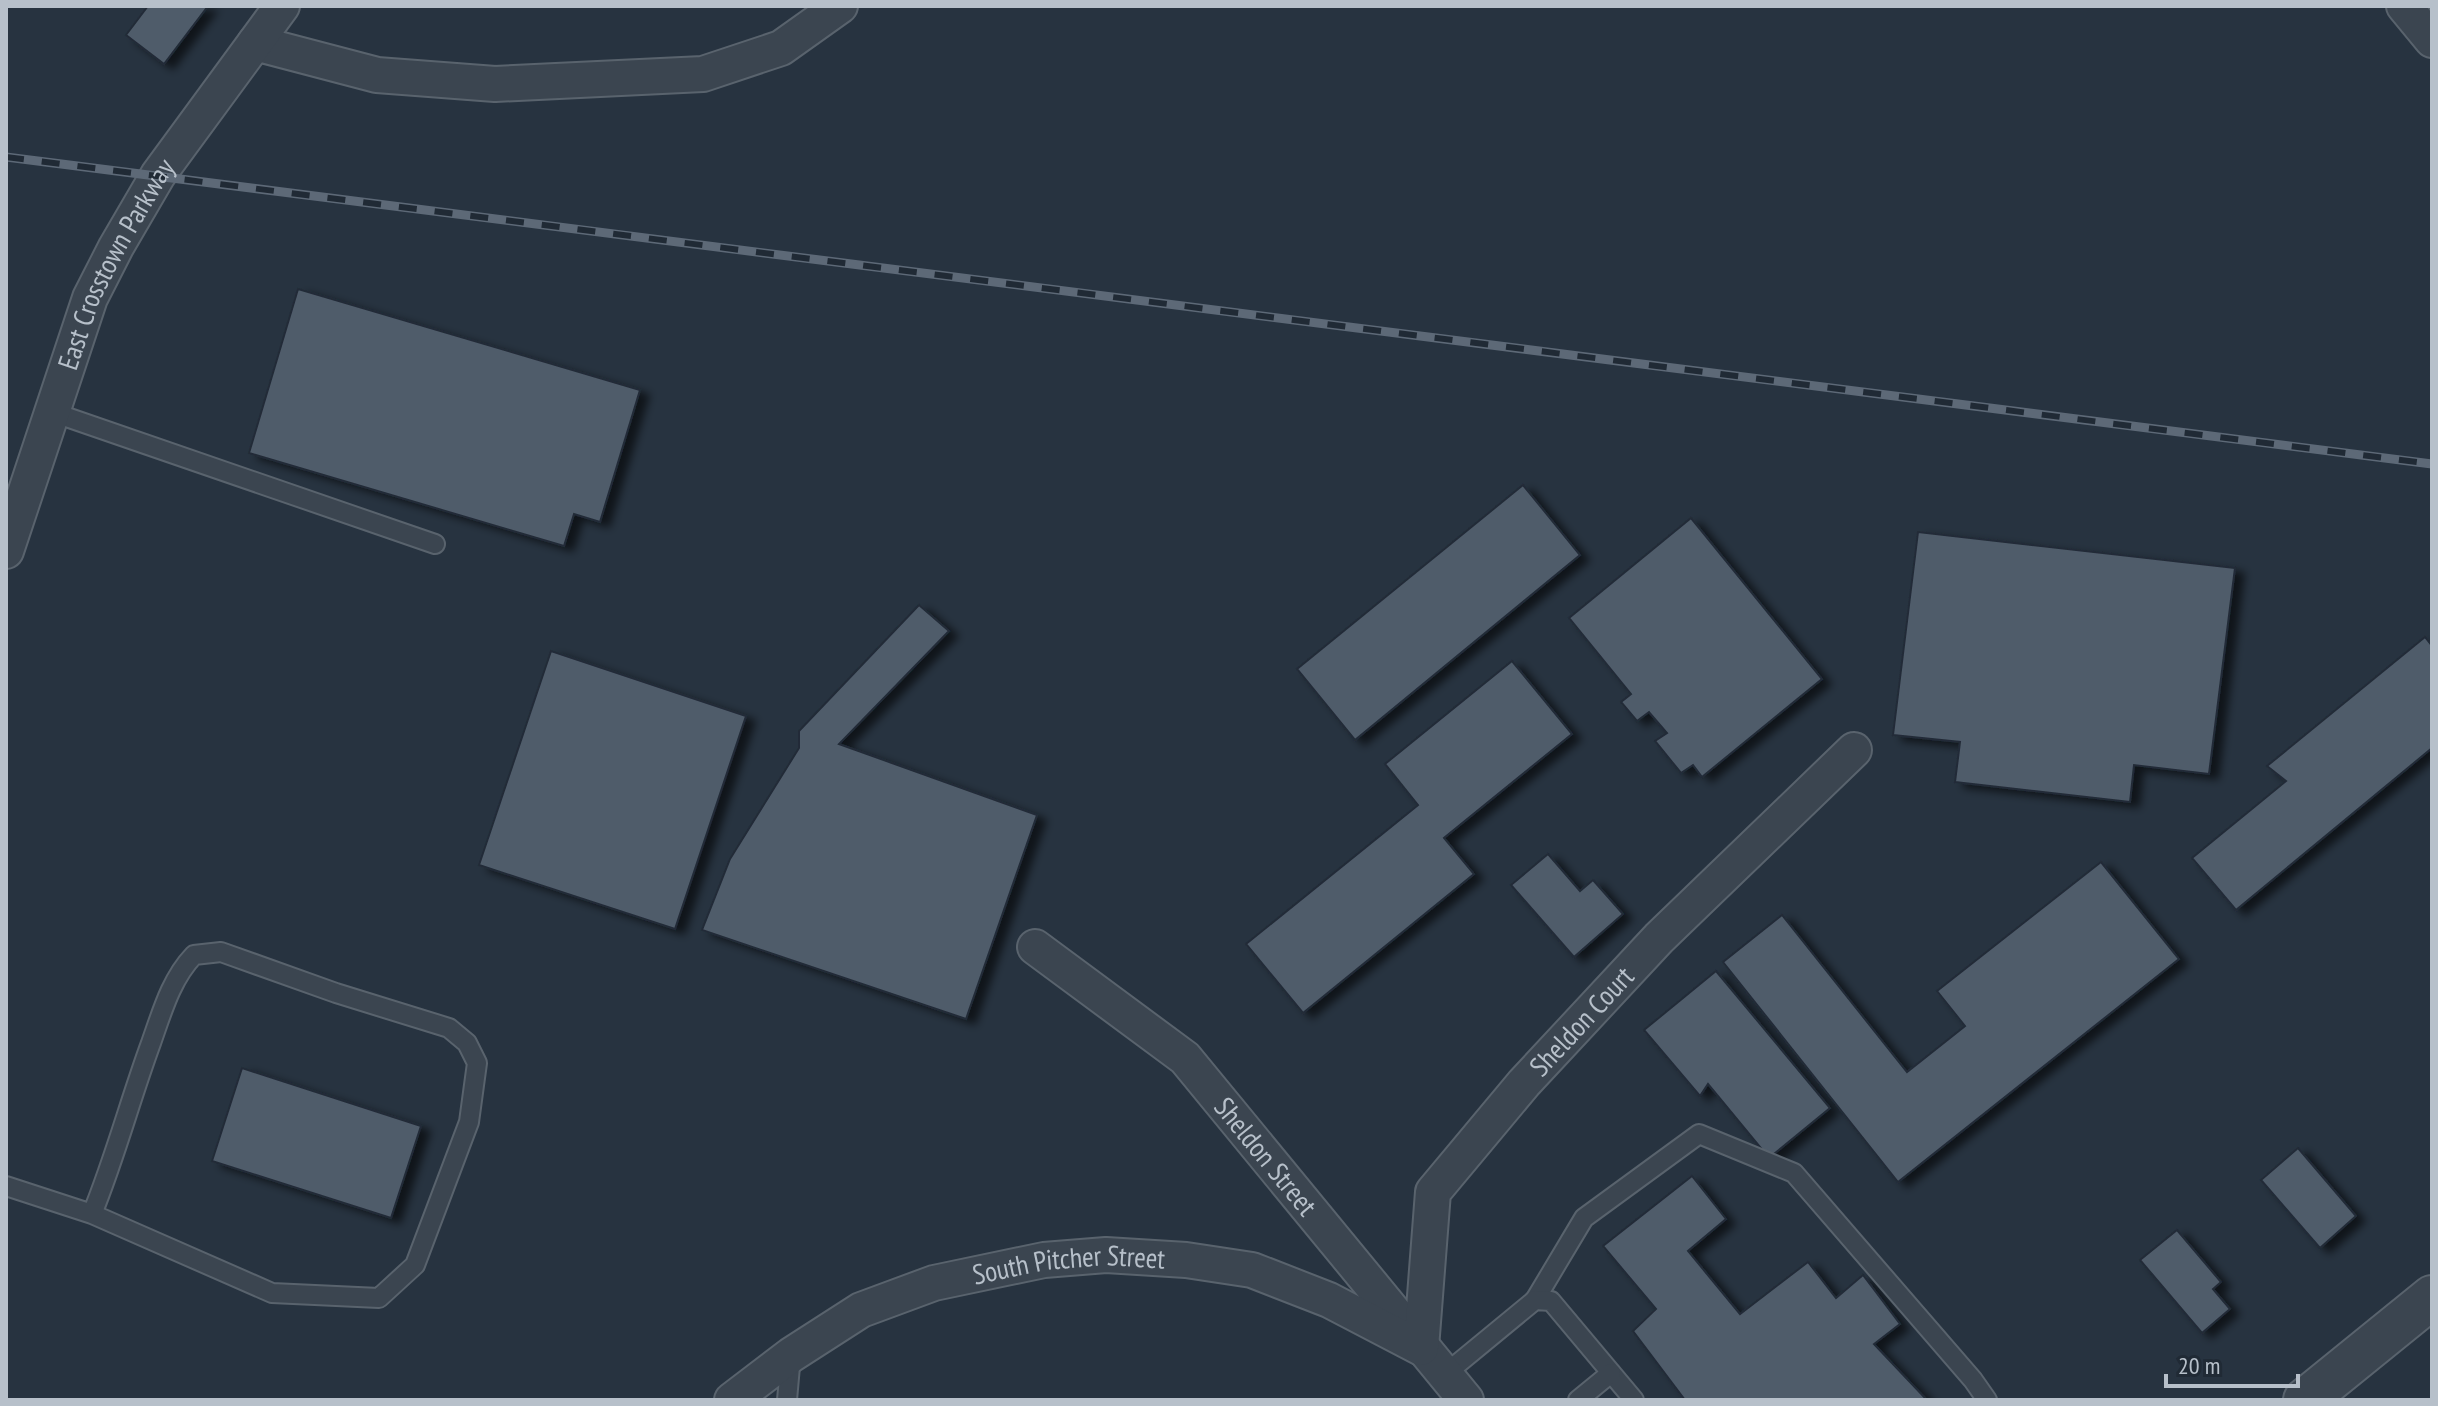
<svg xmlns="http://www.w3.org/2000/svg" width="2438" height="1406" viewBox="0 0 2438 1406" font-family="'PT Sans Narrow',sans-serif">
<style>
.building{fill:#505c6b;stroke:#222c37;stroke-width:2;filter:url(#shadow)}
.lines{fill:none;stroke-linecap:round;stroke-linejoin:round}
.service-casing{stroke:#59636d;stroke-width:22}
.minor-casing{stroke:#59636d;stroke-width:38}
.tertiary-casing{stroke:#59636d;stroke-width:46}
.service{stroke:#3b4550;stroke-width:18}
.minor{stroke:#3b4550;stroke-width:34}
.tertiary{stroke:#3b4550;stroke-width:42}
.rail-casing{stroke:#5d6977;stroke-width:9}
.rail{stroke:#202a35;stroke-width:6;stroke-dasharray:18;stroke-linecap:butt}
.labels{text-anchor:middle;stroke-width:8;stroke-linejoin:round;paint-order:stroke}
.street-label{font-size:28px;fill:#b7c0ca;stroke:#202a35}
</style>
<defs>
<filter id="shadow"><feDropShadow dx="9" dy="5" stdDeviation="4" flood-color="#0009"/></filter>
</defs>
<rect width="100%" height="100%" fill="#273340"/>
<g class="building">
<polygon points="148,6 208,6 164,64 126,35"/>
<polygon points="298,289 640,390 600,522 574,514 564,546 249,453"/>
<polygon points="1523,485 1580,555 1355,740 1297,669"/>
<polygon points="1691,518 1822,679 1702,777 1693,765 1681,773 1655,741 1667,733 1649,712 1637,721 1621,702 1631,694 1569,618"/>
<polygon points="1918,532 2235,568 2209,774 2134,765 2130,802 1955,782 1960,742 1893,735"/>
<polygon points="919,605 949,631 839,744 1037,815 966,1019 702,930 730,859 799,748 799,731"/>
<polygon points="2425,637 2432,646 2432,748 2236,910 2192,858 2286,781 2267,766"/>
<polygon points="551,651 746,716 675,929 479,865"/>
<polygon points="1512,661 1572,734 1444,838 1474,874 1303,1013 1246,944 1418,805 1385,764"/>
<polygon points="1548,854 1580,891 1593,880 1623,914 1574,957 1511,885"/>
<polygon points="2101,862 2179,959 1898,1182 1723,962 1782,915 1907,1072 1965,1026 1937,991"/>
<polygon points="1716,971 1830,1108 1769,1158 1708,1084 1700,1096 1644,1030"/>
<polygon points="242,1068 421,1126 391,1218 212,1161"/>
<polygon points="2298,1148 2356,1216 2320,1248 2261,1180"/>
<polygon points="1692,1176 1726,1219 1688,1251 1740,1314 1808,1262 1836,1298 1863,1275 1900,1324 1874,1344 1927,1400 1685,1400 1633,1331 1656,1309 1603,1246"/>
<polygon points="2177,1230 2221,1282 2213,1289 2230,1309 2202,1333 2140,1260"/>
</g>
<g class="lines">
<defs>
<g id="service">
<polyline points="52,412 435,544"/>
<path d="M6,1186L92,1214L272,1293L379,1298L415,1265L469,1122L477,1063L467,1043L449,1028L336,993L221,952L194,955C171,979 162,1012 151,1043C130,1100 115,1158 92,1214"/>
<polyline points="1535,1300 1584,1218 1699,1134 1794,1173 1973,1380 1987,1400"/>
<polyline points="1444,1375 1535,1300 1551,1301 1634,1400"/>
<polyline points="787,1400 791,1355"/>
<polyline points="1578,1400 1611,1373"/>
</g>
<g id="minor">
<polyline points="2404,6 2432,40"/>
<polyline points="255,43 377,75 495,84 703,74 781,48 840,6"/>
<path id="s1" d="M6,551L90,298L116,247L158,175L282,6"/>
<path id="s2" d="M1035,947L1185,1058L1466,1400"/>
<path id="s3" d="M732,1400L791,1355L861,1310L934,1283L1044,1260L1106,1255L1186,1260L1252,1270L1329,1300L1421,1348L1433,1192L1524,1083L1659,938L1854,750"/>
</g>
<polyline id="tertiary" points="2305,1400 2432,1297"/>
</defs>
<use href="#service" class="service-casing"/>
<use href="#minor" class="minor-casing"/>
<use href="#tertiary" class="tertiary-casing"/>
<use href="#service" class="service"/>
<use href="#minor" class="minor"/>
<use href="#tertiary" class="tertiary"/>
<defs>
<polyline id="rail" points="6,157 2432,464"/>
</defs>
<use href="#rail" class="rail-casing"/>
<use href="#rail" class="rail"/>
</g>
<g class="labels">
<g class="street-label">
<text dy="10" stroke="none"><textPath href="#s1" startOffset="308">East Crosstown Parkway</textPath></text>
<text dy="10" stroke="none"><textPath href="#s3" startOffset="1126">Sheldon Court</textPath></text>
<text dy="10" stroke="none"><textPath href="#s2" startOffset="314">Sheldon Street</textPath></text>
<text dy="10" stroke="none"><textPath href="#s3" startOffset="372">South Pitcher Street</textPath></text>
</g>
</g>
<rect width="2438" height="1406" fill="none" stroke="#b7c0ca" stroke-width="16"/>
<path d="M2166 1374v12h132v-12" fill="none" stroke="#b7c0ca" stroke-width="4"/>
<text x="2178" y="1374" font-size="24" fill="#b7c0ca" stroke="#202a35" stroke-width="6" paint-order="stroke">20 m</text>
</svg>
